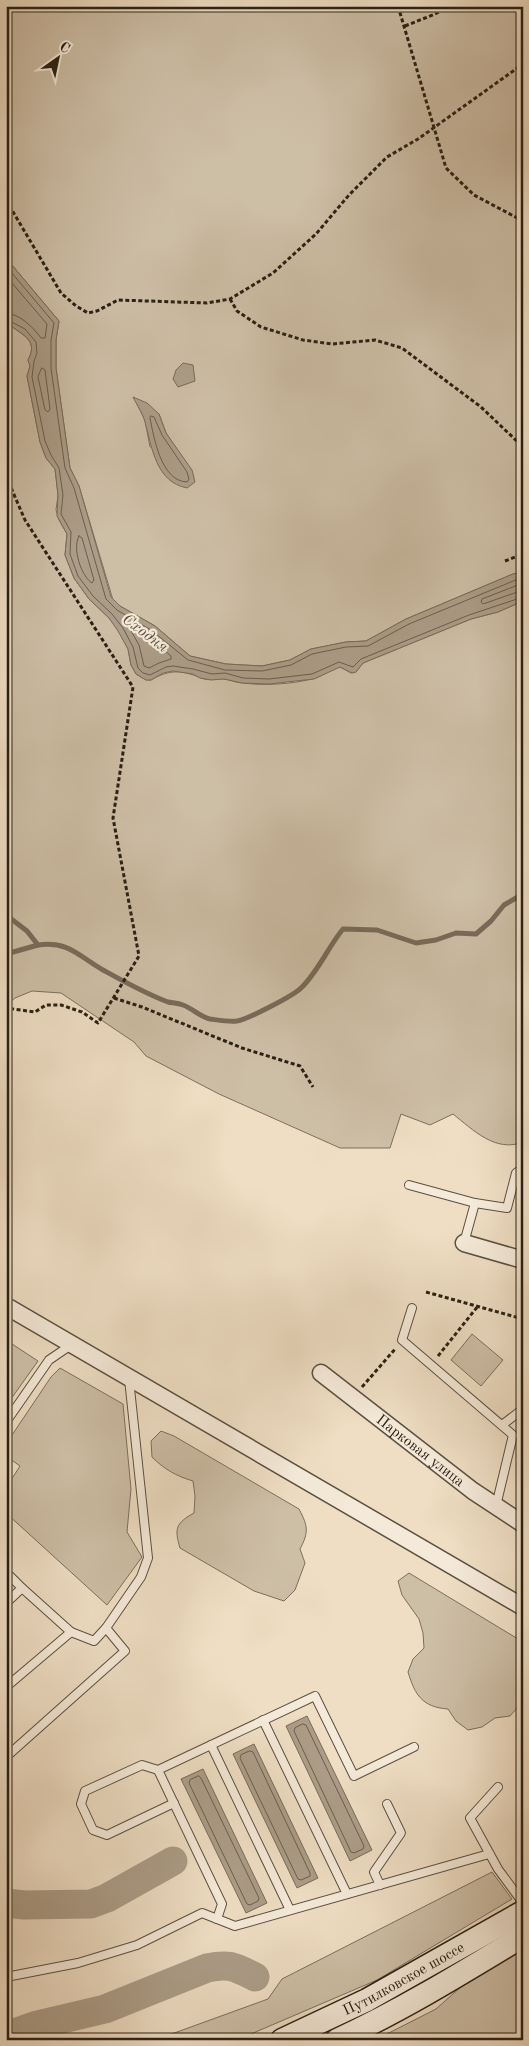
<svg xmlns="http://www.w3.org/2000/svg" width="529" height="2046" viewBox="0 0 529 2046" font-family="'Old Standard TT',serif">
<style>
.green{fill:#cdbea6;stroke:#7b6f5e;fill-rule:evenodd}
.water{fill:#ac9d88;stroke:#786b5a}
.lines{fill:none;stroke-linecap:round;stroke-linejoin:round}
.shore{stroke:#6a5e4e;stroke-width:1}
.stream{stroke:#786b5a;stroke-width:5}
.river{stroke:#ac9d88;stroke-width:29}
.service-casing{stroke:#5a5041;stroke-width:10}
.minor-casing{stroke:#5a5041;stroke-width:19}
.secondary-casing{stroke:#292015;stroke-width:25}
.path{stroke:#292015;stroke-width:3;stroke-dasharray:4 2.5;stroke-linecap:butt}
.service{stroke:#f5ead9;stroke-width:8}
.minor{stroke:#f5ead9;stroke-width:16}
.secondary{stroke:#f5ead9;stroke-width:22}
.labels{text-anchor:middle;stroke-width:4.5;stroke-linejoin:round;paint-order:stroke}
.street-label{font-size:15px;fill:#292015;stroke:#f5ead9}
.water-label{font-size:16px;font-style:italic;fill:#574c3d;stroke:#f5ead9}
</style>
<rect width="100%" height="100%" fill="#efdec4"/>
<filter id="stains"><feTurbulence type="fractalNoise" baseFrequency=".004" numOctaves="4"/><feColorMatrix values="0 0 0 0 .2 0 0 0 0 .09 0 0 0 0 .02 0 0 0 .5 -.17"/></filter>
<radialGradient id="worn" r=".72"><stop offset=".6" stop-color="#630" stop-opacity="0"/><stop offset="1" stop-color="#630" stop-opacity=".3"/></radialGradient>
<g class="green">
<path d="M6,6H523V572L513,574L406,619L366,641L346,642L311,649L290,660L262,666L226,664L190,656L155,626L120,606L113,600L79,486L70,468L56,368V340L59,321L6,258ZM134,398L159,414L166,433L176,448L150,447L145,420Z"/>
<path d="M6,322C19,334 40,339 28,360L30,366L27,376L40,442L46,458L55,469L58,495L56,510L59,520L67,534L65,555L74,578L89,599L109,618L119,631L128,649L131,665L136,674L146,680H151C170,669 182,670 201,678C208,681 217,678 224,679C231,680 237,683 243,683C265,686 291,684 312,679C322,677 330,669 340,667L351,673L356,672L363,663L471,619L498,612L523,601V1142C496,1153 473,1130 453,1114L430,1125L401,1114L390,1148H340L219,1094L146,1056L134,1042L61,993L32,991L15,998L6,1006Z"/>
<polygon points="472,1334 503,1360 481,1386 451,1360"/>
<polygon points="6,1340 38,1361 6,1406"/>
<polygon points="60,1368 123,1404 131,1489 127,1532 142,1557 107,1605 6,1513 6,1488 20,1466 6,1456 6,1444 51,1377"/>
<path d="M161,1431L174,1436L299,1509C308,1526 309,1532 300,1549L305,1563L295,1590L284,1601L254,1591L180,1548C174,1528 176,1523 194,1513L195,1496L193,1481C176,1476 164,1469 152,1457L151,1441Z"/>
<path d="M409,1573L523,1642V1701L510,1716L495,1718L482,1727L468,1730L456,1721L448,1709C422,1707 415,1695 408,1672L413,1659L424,1648L423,1633L419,1619L402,1595L398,1581Z"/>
<polygon points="492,1872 512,1899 377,1980 237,2040 155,2040 268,1999 282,1979"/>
<polygon points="523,1948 523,2040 375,2040 436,2009 463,1985"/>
</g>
<g class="water">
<path d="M6,258L59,321L56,340V368L70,468L79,486L111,597L120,606L155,626L190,656L226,664L262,666L290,660L311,649L346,642L366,641L406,619L513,574L523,572V601L498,612L471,619L363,663L356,672L352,673L340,667L314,679L269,684L242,683L224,679L211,680L200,678L193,674L173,671L163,673L151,680H146L136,674L131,665L128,649L118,631L109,618L89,599L74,578L65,555L67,534L57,516L58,495L55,469L46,458L40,442L27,376L30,366L28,360C40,338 19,334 6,322Z"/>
<polygon points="183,363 193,365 195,381 178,387 173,379 176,370"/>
<path d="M133,397L147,403L159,414L166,433L192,470L195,482L187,488C156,482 152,448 145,422C143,414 137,405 133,397Z"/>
<polygon points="307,1716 372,1850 350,1861 286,1726"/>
<polygon points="254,1744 318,1878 297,1888 233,1754"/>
<polygon points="203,1769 267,1903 246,1913 181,1779"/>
</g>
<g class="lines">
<g class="shore">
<polyline points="6,266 54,323 51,340 51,368 65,468 74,488 106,599 117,610 151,630 188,660 225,670 262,671 291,665 312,654 346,647 368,646 409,624 523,577"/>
<path d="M6,276L47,324L45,338H41C33,327 20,314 6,313"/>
<polyline points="6,319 25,329 36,342 37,353 34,361 32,377 45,441 51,455 59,468 63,495 61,514 71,532 70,554 78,576 93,596 112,614 123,628 133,647 138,668 143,673 150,675 166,667 173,666 193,669 212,674 225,673 243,678 269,679 312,674 339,662 353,667 361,659 469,615 523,597"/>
<polygon points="42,368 45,370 50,409 48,412 45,410 38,377"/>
<path d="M151,416L154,417L162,435L187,472L189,479L187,482C161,481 154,438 150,418Z"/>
<path d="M79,536L82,538L94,580L92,583C81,576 72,548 79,536Z"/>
<polyline points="523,583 482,599 481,602 483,604 523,590"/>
<polygon points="134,626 147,635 171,656 171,659 159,663 149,668 144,666 139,645 130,629 131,626"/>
<polygon points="303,1724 306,1725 364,1846 363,1849 354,1853 351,1852 294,1731 295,1728"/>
<polygon points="250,1751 253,1752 310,1873 310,1876 301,1880 298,1879 240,1758 241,1755"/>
<polygon points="199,1776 201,1778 259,1898 258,1901 250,1905 247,1904 189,1783 190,1780"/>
</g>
<g class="stream">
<path d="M6,915L27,931L38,945C70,941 78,956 103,970C123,981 146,994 168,1002C173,1003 178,1003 183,1005C192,1008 200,1017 210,1019C218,1020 229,1022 237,1021C248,1019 293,996 301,988C318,972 328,947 343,929L377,930L416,943L436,940L456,933L476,934L491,921L504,905L523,894"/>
<polyline points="6,954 38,945"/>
</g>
<g class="river">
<polyline points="6,1903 24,1905 91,1904 107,1898 173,1861"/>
<path d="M6,2036L37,2025L105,2009L207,1968C230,1963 235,1967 255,1977"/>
</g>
<defs>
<g id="service">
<polyline points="409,1185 475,1203 464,1243"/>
<polyline points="475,1203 507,1208 516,1173 523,1168"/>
<polyline points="412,1308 402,1340 513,1435 496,1506"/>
<polyline points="6,1422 49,1360 71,1345"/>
<polyline points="502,1425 523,1409"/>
<polyline points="6,1572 22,1588 6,1603"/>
<polyline points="71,1632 94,1641 106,1628"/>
<polyline points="6,1687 71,1632 22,1588"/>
<polyline points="263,1720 347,1894"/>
<polyline points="211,1745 290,1910"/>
<polyline points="6,1757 125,1651 106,1628 141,1577 148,1558 129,1379"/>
<polyline points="158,1770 142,1765 85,1791 81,1804 93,1830 107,1835 174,1803"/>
<polyline points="498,1787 470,1818 498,1869 523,1903"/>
<polyline points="380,1885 374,1872 401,1833 387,1804"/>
<polyline points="217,1919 222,1904 158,1770 315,1696 354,1776 414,1747"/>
<polyline points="6,1977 78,1963 137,1945 202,1913 235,1926 489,1854"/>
</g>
<g id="minor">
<polyline points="464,1243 523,1260"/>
<polyline points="6,1306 523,1607"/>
<path id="s1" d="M321,1373L473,1491L523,1524"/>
</g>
<g id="secondary">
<path id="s2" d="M282,2040L367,2000L523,1912"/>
<path d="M337,2040C402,2010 462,1973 523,1936"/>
</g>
</defs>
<use href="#service" class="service-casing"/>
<use href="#minor" class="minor-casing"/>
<use href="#secondary" class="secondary-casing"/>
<g class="path">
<polyline points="398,6 446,168 474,195 523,221"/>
<polyline points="405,26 435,14 450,6"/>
<polyline points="6,200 61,293 76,306 88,313 97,311 118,300 207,303 230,299 273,273 316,234 349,195 387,157 418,139 523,64"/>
<polyline points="230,299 237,311 261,327 303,340 332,344 375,340 402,348 481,407 523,447"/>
<polyline points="6,476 25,520 133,687 113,818 139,956 98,1023 82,1012 61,1005 46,1005 35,1012 6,1008"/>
<polyline points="505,561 523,554"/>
<polyline points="114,998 142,1007 242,1048 300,1066 313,1087"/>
<polyline points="426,1292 523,1319"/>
<polyline points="438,1356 478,1306"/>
<polyline points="362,1387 396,1348"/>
</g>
<use href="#service" class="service"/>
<use href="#minor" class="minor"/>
<use href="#secondary" class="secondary"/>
</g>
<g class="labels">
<g class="street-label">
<text dy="5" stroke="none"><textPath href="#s1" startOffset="126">Парковая улица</textPath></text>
<text dy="5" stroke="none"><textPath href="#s2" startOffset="136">Путилковское шоссе</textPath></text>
</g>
<g class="water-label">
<text transform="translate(146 632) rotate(37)" y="6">Сходня</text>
</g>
</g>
<rect width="529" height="2046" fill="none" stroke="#efdec4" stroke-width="25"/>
<rect x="8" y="8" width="514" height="2031" fill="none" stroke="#292015" stroke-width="2.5"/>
<rect x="12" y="12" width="504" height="2021" fill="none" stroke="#292015"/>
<g transform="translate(58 58) rotate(33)" stroke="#f5ead9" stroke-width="4" paint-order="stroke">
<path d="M0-4L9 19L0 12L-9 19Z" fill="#292015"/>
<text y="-8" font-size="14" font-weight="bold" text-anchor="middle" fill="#292015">С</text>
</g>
<rect width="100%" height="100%" filter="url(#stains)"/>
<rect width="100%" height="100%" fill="url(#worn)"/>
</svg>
